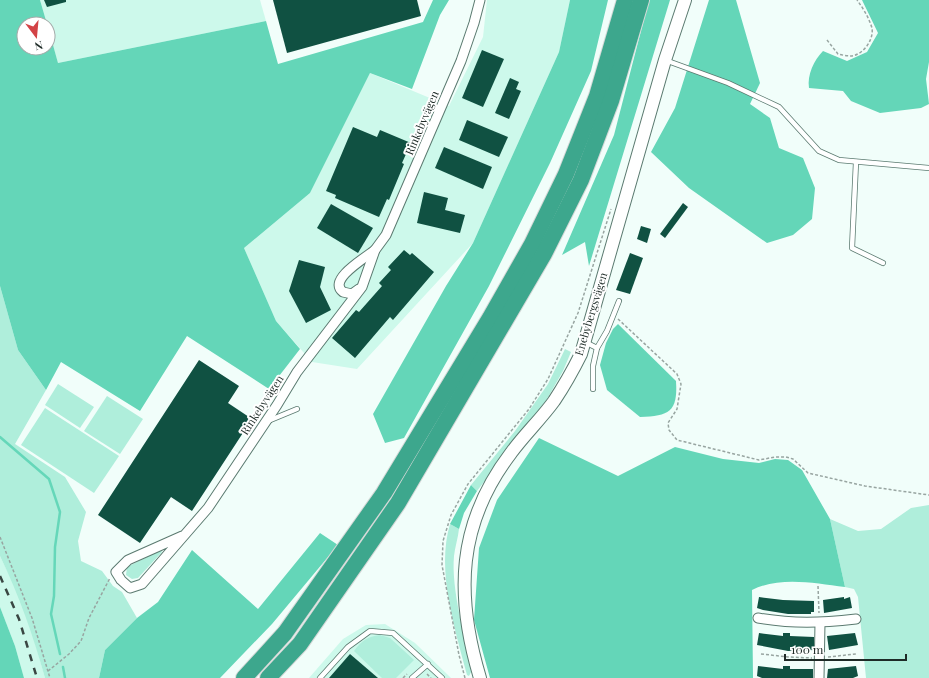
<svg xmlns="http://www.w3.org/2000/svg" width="929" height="678" viewBox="0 0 929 678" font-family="'Playfair Display',serif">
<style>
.built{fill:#cdf9eb}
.green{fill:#afeedb}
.forest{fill:#64d6b8}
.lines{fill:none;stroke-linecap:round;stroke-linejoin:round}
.stream{stroke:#65d7b9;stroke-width:2.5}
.building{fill:#105142}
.lane-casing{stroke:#5b7a70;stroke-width:6}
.street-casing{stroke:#5b7a70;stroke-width:11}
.secondary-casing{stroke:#5b7a70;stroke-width:14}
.highway-casing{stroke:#d6d9d8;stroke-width:18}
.path{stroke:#98a5a1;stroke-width:1.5;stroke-dasharray:3 2;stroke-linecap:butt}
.lane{stroke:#fff;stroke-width:4.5}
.street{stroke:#fff;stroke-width:9}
.secondary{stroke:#fff;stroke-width:12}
.highway{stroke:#3da78d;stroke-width:16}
.rail{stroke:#3a4743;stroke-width:2.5;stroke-dasharray:7 7;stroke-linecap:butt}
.labels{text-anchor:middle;stroke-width:4;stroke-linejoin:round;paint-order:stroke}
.street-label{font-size:11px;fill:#1e2b27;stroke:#fff}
</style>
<rect width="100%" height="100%" fill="#f1fefa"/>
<g class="built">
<polygon points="40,0 260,0 266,21 58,63"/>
<polygon points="487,0 570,0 559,52 473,243 357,369 312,362 276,321 244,248 310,193 370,73 449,106 483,37"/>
<polygon points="0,556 18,593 34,639 45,678 24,678 15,646 0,607"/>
<polygon points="385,624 415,643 451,678 309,678 343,639 366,625"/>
</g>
<g class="green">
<path d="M0,286L18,350L46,390L15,444L65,477L86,512L78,541L81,561L102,571L113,586L122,592L137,618L105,650L99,678H45C33,635 19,595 0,556Z"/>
<polygon points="565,349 571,352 563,371 547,399 477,491 471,485 515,431 548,384"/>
<polygon points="58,384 94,407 80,428 45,405"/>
<polygon points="107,396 143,419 120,454 84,431"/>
<polygon points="45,408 119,456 94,493 21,445"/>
<polygon points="929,505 929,678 866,678 858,597 854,589 845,587 830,519 858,531 881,529 911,508"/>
<path d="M450,524L459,529C458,538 455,547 454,556C451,589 465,638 472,670L469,676L467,675C455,629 436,571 450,524Z"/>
<polygon points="161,550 162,552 138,578 132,579 126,575 127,567"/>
<path d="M380,635L390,638L414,660L396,678H382L354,651C362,640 367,637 380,635Z"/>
</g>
<g class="forest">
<polygon points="0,0 40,0 47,24 24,24 24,48 48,48 48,27 58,63 266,21 278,64 423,22 433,0 449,0 440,15 412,89 370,73 310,193 244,248 276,321 300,349 269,389 187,336 140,411 61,362 46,390 18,350 0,286"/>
<polygon points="570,0 608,0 591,71 550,163 489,286 404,438 385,443 373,414 446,286 473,243 559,52"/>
<polygon points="649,0 670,0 589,266 585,242 562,255 614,135"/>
<polygon points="709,0 736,0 760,83 750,104 770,118 779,148 803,158 815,188 812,219 793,235 767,243 689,188 651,152 675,108"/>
<path d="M862,0H929V62L926,79L929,104L921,108L880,113L851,101L843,91L809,88C807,75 814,60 823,51L847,61L867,52L878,33Z"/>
<path d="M618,324L676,381C678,412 669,416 640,417L607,390L600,365L606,343L613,329Z"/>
<path d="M539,438L618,476L675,447L723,459L759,463L775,459L788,460L802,470L830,519L845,587C814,583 780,576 752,590L753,678H490L474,620L479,548L497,500Z"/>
<polygon points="471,485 477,491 464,513 459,529 450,524"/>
<polygon points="320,533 338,545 272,624 220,678 99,678 105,650 137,618 158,602 192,550 258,609"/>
<polygon points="0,607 15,646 24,678 0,678"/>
</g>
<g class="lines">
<g class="stream">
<polyline points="0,437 49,479 60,512 55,547 54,596 51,614 60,654"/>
<polyline points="63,667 65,678"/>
</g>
</g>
<g class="building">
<polygon points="44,0 66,0 66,2 47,7"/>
<polygon points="273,0 417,0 421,16 287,53"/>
<polygon points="482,50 504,59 483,107 462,98"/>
<polygon points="510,78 519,82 516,89 521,91 509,119 495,113"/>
<polygon points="467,120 508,137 499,157 459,140"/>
<polygon points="353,127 377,137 380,130 411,143 402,163 404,164 389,200 387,199 379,217 335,198 336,195 326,191"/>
<polygon points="444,147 492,167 483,189 435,168"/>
<polygon points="424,192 448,198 445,210 465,215 460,233 417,223"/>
<polygon points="683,203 688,207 665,238 660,234"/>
<polygon points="331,204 373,228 358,253 317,228"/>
<polygon points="641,226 651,229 647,243 637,239"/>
<polygon points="404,250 410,255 412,253 434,272 393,320 390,317 355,358 332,338 356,310 359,312 382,286 379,283 391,270 388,267"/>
<polygon points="630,253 643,258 630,294 616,290"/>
<polygon points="299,260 325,267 320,287 331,310 306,323 289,291"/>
<polygon points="199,360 239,386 228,403 252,419 192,511 171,497 140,543 98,515"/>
<polygon points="759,597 783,600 814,601 814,612 811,612 811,614 788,614 763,610 757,608"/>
<polygon points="844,597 844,599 850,597 852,608 824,613 823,600"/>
<polygon points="759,633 783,636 783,633 790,633 790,636 814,637 814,650 788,651 757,645"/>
<polygon points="855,633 858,645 829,650 827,636"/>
<polygon points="350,654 378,678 329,678"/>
<polygon points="758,666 783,669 783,666 790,666 790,669 813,669 813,678 762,678 757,676"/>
<polygon points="856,666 858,676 853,678 827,678 828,669"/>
</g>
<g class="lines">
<defs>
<g id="lane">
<polyline points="665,60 728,83 779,107 819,151 839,160 929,168"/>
<polyline points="856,162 852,248 883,263"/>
<polyline points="585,342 597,348 593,366 593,389"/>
<polyline points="597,348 607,331 619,301"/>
<polyline points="268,421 297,409"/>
<polyline points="320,678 348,647 370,631 393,633 442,678"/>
<polyline points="412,678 428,664"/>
</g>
<g id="street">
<path d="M359,289L352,294L343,292C327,280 365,258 375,250"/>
<polyline points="182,536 128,560 116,572 121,580 130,588 142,584 208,508 277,405 297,372 362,287 375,250 386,235 461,61 474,23 480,0"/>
<path d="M758,618C794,624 820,623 856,619"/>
<polyline points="819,678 820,623"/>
</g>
<path id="secondary" d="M480,678C455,595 457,524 511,453C524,435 541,419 554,401C564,386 573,370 581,354L665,60L685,0"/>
<g id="highway">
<polyline points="244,678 285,633 384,493 490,318 532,244 566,174 597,96 625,0"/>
<polyline points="268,678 300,644 398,503 544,254 581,180 611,101 641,0"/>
</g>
</defs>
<use href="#lane" class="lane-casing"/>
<use href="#street" class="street-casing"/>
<use href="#secondary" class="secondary-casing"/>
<use href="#highway" class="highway-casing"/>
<g class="path">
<path d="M827,40L838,54C842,55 847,56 851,56C863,55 874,40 872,28C869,18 863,8 857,0"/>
<polyline points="618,319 677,374 681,384 677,409 668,423 669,430 677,440 759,460 775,457 786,457 793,459 808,473 865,486 929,495"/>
<polyline points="0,537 32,618 50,678"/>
<polyline points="818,586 819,613"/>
<polyline points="761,654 789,657 812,658"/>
<polyline points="828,657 856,654"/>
<polyline points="48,671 69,654 81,641 89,618 110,578"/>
<polyline points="427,674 431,678"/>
<polyline points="403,678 407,674"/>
<polyline points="465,678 459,655 442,565 443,541 451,515 468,484 529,409 548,379 578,313 611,209"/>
</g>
<use href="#lane" class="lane"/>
<use href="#street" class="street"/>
<use href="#secondary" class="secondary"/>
<use href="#highway" class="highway"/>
<polyline class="rail" points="0,576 19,619 37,678"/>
</g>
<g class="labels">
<g class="street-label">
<text transform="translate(422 123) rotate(-67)" y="4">Rinkebyvägen</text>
<text transform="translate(591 314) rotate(-73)" y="4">Enebybergsvägen</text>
<text transform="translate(262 405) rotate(-57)" y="4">Rinkebyvägen</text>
</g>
</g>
<g transform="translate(36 36) rotate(164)"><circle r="19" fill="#ffffff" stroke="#a5aaa9"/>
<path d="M0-3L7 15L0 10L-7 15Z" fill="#d34346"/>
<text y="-6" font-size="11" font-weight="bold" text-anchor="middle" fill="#1e2b27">N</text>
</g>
<path d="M785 654v6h121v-6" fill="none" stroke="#1e2b27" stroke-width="2"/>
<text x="791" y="654" font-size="12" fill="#1e2b27" stroke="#ffffff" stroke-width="3" paint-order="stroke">100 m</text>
</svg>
